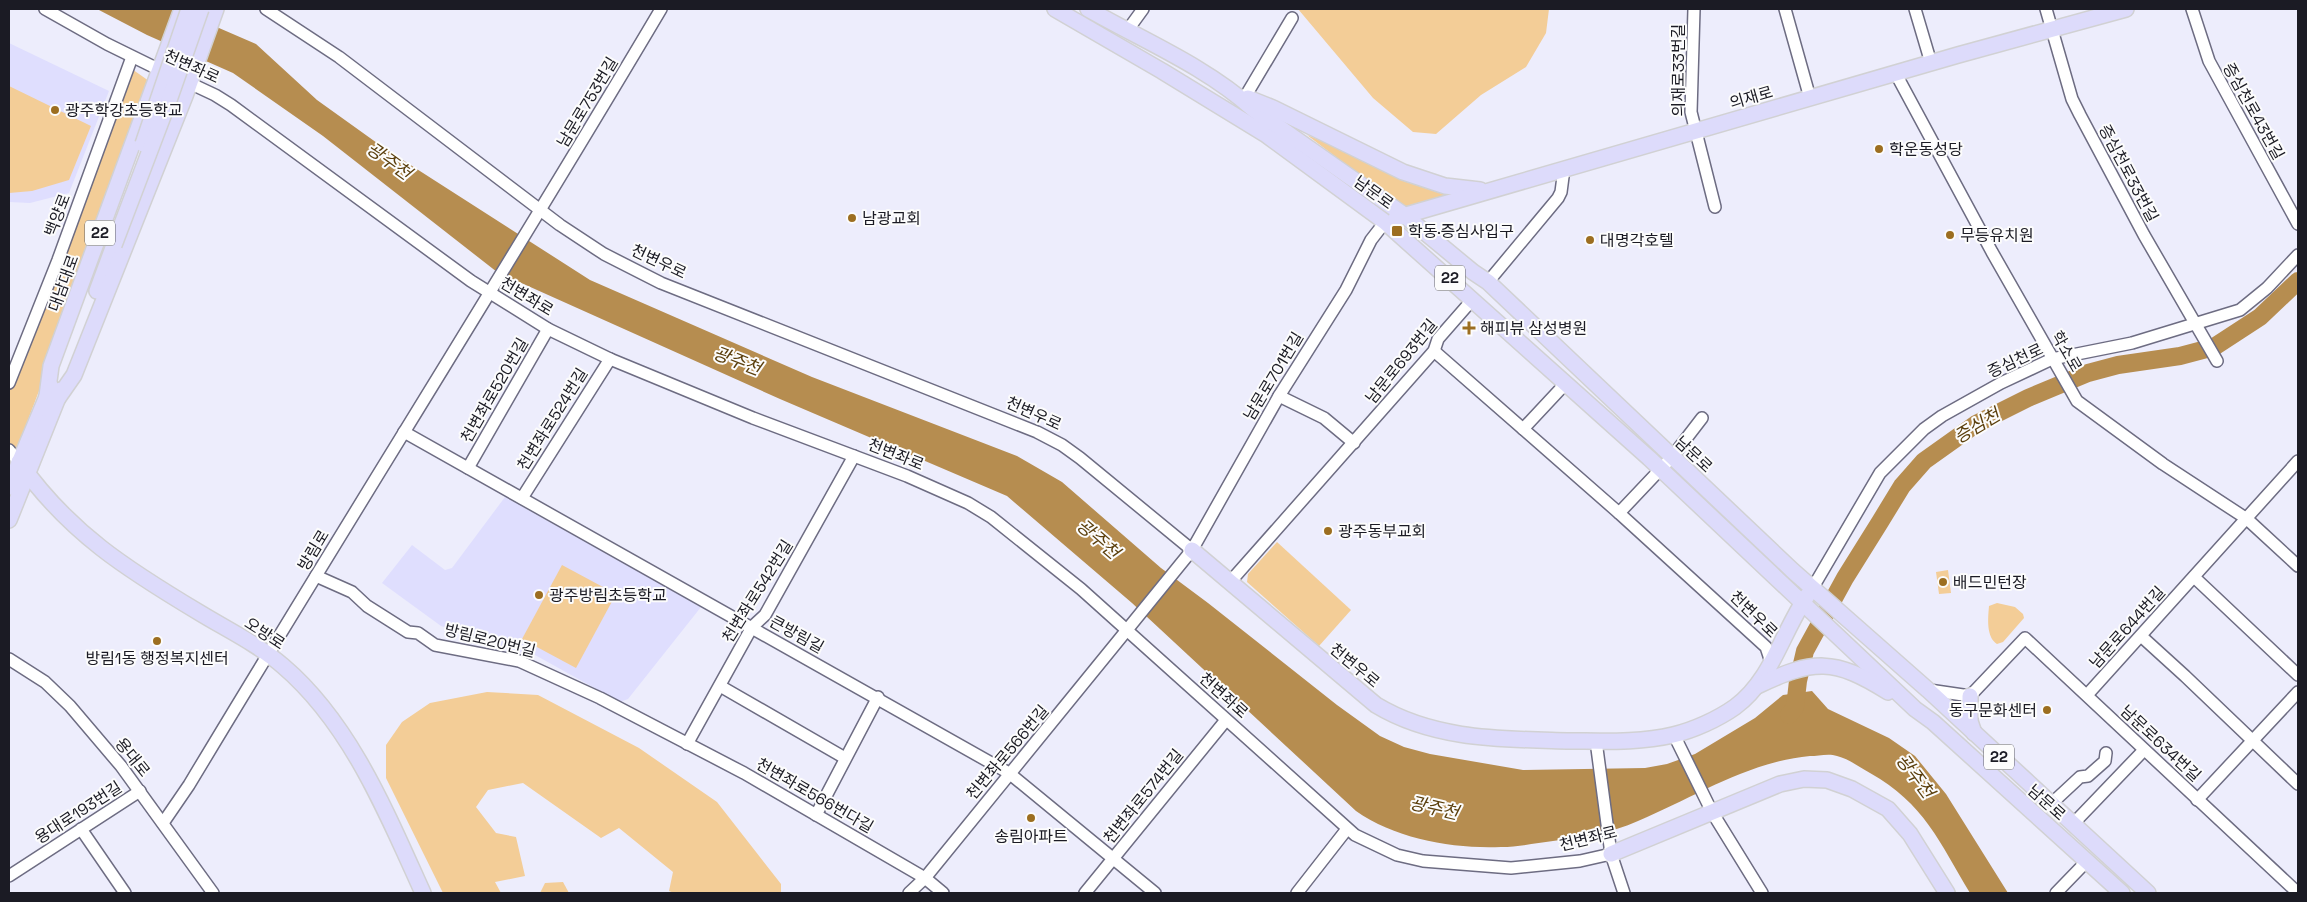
<svg xmlns="http://www.w3.org/2000/svg" width="2307" height="902" viewBox="0 0 2307 902" font-family="'Space Grotesk','Noto Sans KR',sans-serif">
<style>
.built{fill:#dfdefe}
.green{fill:#f3cd97}
.water{fill:#b68d50}
.lines{fill:none;stroke-linecap:round;stroke-linejoin:round}
.river{stroke:#b68d50;stroke-width:18}
.minor-casing{stroke:#6d6c82;stroke-width:14}
.major-casing{stroke:#d1d1d3;stroke-width:18}
.minor{stroke:#fff;stroke-width:11}
.major{stroke:#dddbfb;stroke-width:15}
.major-bridge-casing{stroke:#d1d1d3;stroke-width:18;stroke-linecap:butt}
.major-bridge{stroke:#dddbfb;stroke-width:15}
.poi-dot{fill:#9c6e20;stroke:#fcfcfc;stroke-width:2}
.labels{text-anchor:middle;stroke-width:4;stroke-linejoin:round;paint-order:stroke}
.shield{fill:#fcfcfc;stroke:#5e5e65;stroke-width:1}
.shield-label{font-size:15px;font-weight:bold;fill:#1b1b24}
.street-label{font-size:16px;fill:#1b1b24;stroke:#fcfcfc}
.poi-label{font-size:16px;fill:#1b1b24;stroke:#fcfcfc;text-anchor:start}
.water-label{font-size:18px;font-style:italic;fill:#5b3f0d;stroke:#fcfcfc}
</style>
<rect width="100%" height="100%" fill="#ededfc"/>
<g class="built">
<polygon points="9,43 109,91 69,193 30,203 9,202"/>
<polygon points="505,497 701,607 628,699 620,702 535,655 507,649 441,626 382,583 412,545 445,570 452,568"/>
</g>
<g class="green">
<polygon points="1298,9 1549,9 1546,33 1526,67 1481,95 1436,134 1413,132 1373,98"/>
<polygon points="129,67 149,81 83,275 9,470 9,392"/>
<polygon points="9,86 91,126 69,180 32,191 9,193"/>
<polygon points="1307,135 1355,154 1471,194 1410,209 1400,206"/>
<polygon points="1277,542 1351,610 1319,646 1247,582 1248,574"/>
<polygon points="562,565 616,594 576,668 522,639"/>
<polygon points="1948,570 1951,593 1939,594 1936,572"/>
<path d="M1997,603L2015,607L2023,614L2024,618L2003,642L1997,644C1986,637 1988,618 1989,606Z"/>
<polygon points="487,692 538,695 639,748 717,802 781,884 781,893 674,893 669,891 673,872 619,828 601,838 523,783 488,790 476,807 496,833 516,837 525,876 495,882 501,893 443,893 386,778 386,745 402,722 430,703"/>
<polygon points="563,882 569,893 540,893 545,883"/>
</g>
<path class="water" d="M97,9H175L256,44L317,100L384,148L590,280L812,377L1017,456L1062,482L1161,568L1208,603L1337,705L1380,736L1404,747L1430,754L1523,770L1645,768L1667,764L1695,754L1755,718L1783,695L1812,691L1828,709L1889,738L1915,756L1946,794L2008,893H1970C1940,843 1924,803 1870,773C1859,767 1849,759 1837,756C1829,753 1818,756 1810,756C1747,762 1695,797 1638,821C1611,833 1582,837 1553,841C1536,843 1518,847 1501,847C1453,849 1396,839 1356,811L1132,603L1007,496L780,399L497,272L323,136L233,73L147,35Z"/>
<g class="lines">
<polyline class="river" points="1789,715 1795,707 1798,681 1805,651 1845,578 1880,522 1902,486 1924,461 1976,424 2028,398 2088,373 2118,365 2180,356 2214,347 2260,317 2298,281"/>
<defs>
<g id="minor">
<polyline points="45,9 107,44 166,73"/>
<polyline points="266,9 339,57 560,225 604,254 661,283 1037,432 1062,445 1080,458 1192,550"/>
<polyline points="1694,9 1691,112 1715,207"/>
<polyline points="1785,9 1810,98"/>
<polyline points="1915,9 1931,63"/>
<polyline points="2046,9 2072,99 2080,115 2144,235 2217,361"/>
<polyline points="2192,9 2209,61 2298,224"/>
<polyline points="1127,31 1143,9"/>
<polyline points="1896,74 1992,252 2077,401 2163,464 2247,519 2298,566"/>
<polyline points="183,80 215,95 231,105 471,281 548,329 610,359 753,418 907,476 968,503 991,517 1081,589 1355,835 1397,855 1423,861 1511,868 1580,861 1611,854"/>
<polyline points="1245,97 1292,18"/>
<polyline points="1488,282 1558,198 1561,192 1564,169"/>
<polyline points="1434,351 1619,513 1672,457 1702,418"/>
<polyline points="9,383 58,260 132,57"/>
<polyline points="1279,396 1324,418 1354,443"/>
<polyline points="1523,429 1566,383"/>
<polyline points="404,432 1009,773 1155,893"/>
<polyline points="9,450 19,462"/>
<polyline points="468,468 548,329"/>
<polyline points="522,498 610,359"/>
<polyline points="1619,513 1766,647 1771,662"/>
<polyline points="316,576 352,592 367,606 408,632 418,633 435,645 519,661 600,698 744,773 925,878 943,893"/>
<polyline points="2194,577 2298,675"/>
<polyline points="1230,582 1434,351 1438,339 1473,299"/>
<polyline points="1812,589 1880,473 1924,429 1942,416 2001,383 2052,359 2132,343 2240,310 2267,288 2298,255"/>
<polyline points="2141,636 2185,676 2298,784"/>
<polyline points="9,659 45,682 70,706 121,766 213,893"/>
<polyline points="720,686 845,758"/>
<polyline points="1929,690 1970,696 2025,638 2298,893"/>
<polyline points="2087,695 2298,461"/>
<polyline points="1674,735 1712,812 1762,893"/>
<polyline points="1596,741 1611,854 1624,893"/>
<polyline points="687,744 752,627 765,615 854,456"/>
<polyline points="2197,800 2298,692"/>
<polyline points="2051,804 2080,777 2088,776 2105,761 2106,753"/>
<polyline points="816,815 878,697"/>
<path d="M163,823L189,785C345,525 507,269 661,9"/>
<polyline points="2073,824 2144,750"/>
<polyline points="81,829 125,893"/>
<polyline points="9,876 140,791"/>
<polyline points="909,893 925,878 1192,550 1279,396 1346,290 1371,240 1385,222"/>
<polyline points="1085,893 1226,720"/>
<polyline points="1297,893 1347,829"/>
<polyline points="2056,893 2087,861"/>
</g>
<g id="major">
<polyline points="1055,9 1162,71 1265,134 1385,222 1649,458 1915,709 1933,722 2122,893"/>
<path d="M1088,9C1144,41 1205,66 1253,109L1404,215L1473,272L1488,282L1793,571L1928,690L2148,893"/>
<polyline points="1248,98 1273,108 1403,172 1445,186 1480,190"/>
<polyline points="1396,218 1958,55 2126,9"/>
<polyline points="97,291 114,245"/>
<polyline points="47,396 51,366 182,9"/>
<polyline points="58,398 74,375 185,96 216,9"/>
<path d="M19,462C69,533 128,570 200,613C228,630 259,645 283,666C351,724 387,814 423,893"/>
<polyline points="9,487 51,387"/>
<polyline points="9,520 61,390"/>
<path d="M1192,550L1376,705C1434,740 1501,739 1567,741C1602,741 1639,743 1673,735C1694,730 1718,719 1735,707C1772,680 1782,632 1807,596"/>
<path d="M1757,686C1814,659 1834,658 1888,692"/>
<polyline points="1970,696 1970,721 1974,733"/>
<polyline points="1611,854 1780,784 1804,779 1827,780 1852,789 1888,809 1910,834 1947,893"/>
</g>
</defs>
<use href="#minor" class="minor-casing"/>
<use href="#major" class="major-casing"/>
<use href="#minor" class="minor"/>
<use href="#major" class="major"/>
<defs>
<g id="major-bridge">
<polyline points="143,144 189,9"/>
<polyline points="114,245 168,103 201,9"/>
</g>
</defs>
<use href="#major-bridge" class="major-bridge-casing"/>
<use href="#major-bridge" class="major-bridge"/>
</g>
<g class="poi-dot">
<circle cx="55" cy="110" r="5"/>
<circle cx="1879" cy="149" r="5"/>
<circle cx="852" cy="218" r="5"/>
<rect x="1391" y="225" width="12" height="12" rx="2.5"/>
<circle cx="1950" cy="235" r="5"/>
<circle cx="1590" cy="240" r="5"/>
<path d="M1466.5 320.5h5v5h5v5h-5v5h-5v-5h-5v-5h5z"/>
<circle cx="1328" cy="531" r="5"/>
<circle cx="1943" cy="582" r="5"/>
<circle cx="539" cy="595" r="5"/>
<circle cx="157" cy="641" r="5"/>
<circle cx="2047" cy="710" r="5"/>
<circle cx="1031" cy="818" r="5"/>
</g>
<g class="labels">
<g class="shield">
<rect x="85" y="220.5" width="30" height="25" rx="4"/>
<rect x="1435" y="265.5" width="30" height="25" rx="4"/>
<rect x="1984" y="744.5" width="30" height="25" rx="4"/>
</g>
<g class="shield-label">
<text x="100" y="238">22</text>
<text x="1450" y="283">22</text>
<text x="1999" y="762">22</text>
</g>
<g class="street-label">
<text transform="translate(192 66) rotate(24)" y="6">천변좌로</text>
<text transform="translate(1678 70) rotate(-90)" y="6">의재로33번길</text>
<text transform="translate(1751 97) rotate(-16)" y="6">의재로</text>
<text transform="translate(587 102) rotate(-59)" y="6">남문로753번길</text>
<text transform="translate(2254 111) rotate(61)" y="6">증심천로43번길</text>
<text transform="translate(2129 173) rotate(62)" y="6">증심천로33번길</text>
<text transform="translate(1374 192) rotate(36)" y="6">남문로</text>
<text transform="translate(57 215) rotate(-69)" y="6">백양로</text>
<text transform="translate(659 261) rotate(25)" y="6">천변우로</text>
<text transform="translate(63 283) rotate(-70)" y="6">대남대로</text>
<text transform="translate(527 296) rotate(31)" y="6">천변좌로</text>
<text transform="translate(2067 351) rotate(60)" y="6">학소로</text>
<text transform="translate(2015 360) rotate(-25)" y="6">증심천로</text>
<text transform="translate(1401 361) rotate(-51)" y="6">남문로693번길</text>
<text transform="translate(1273 376) rotate(-59)" y="6">남문로701번길</text>
<text transform="translate(494 390) rotate(-60)" y="6">천변좌로520번길</text>
<text transform="translate(1034 413) rotate(24)" y="6">천변우로</text>
<text transform="translate(552 419) rotate(-58)" y="6">천변좌로524번길</text>
<text transform="translate(896 454) rotate(22)" y="6">천변좌로</text>
<text transform="translate(1694 454) rotate(43)" y="6">남문로</text>
<text transform="translate(313 550) rotate(-59)" y="6">방림로</text>
<text transform="translate(757 591) rotate(-58)" y="6">천변좌로542번길</text>
<text transform="translate(1754 614) rotate(44)" y="6">천변우로</text>
<text transform="translate(2127 627) rotate(-48)" y="6">남문로644번길</text>
<text transform="translate(265 633) rotate(33)" y="6">오방로</text>
<text transform="translate(797 634) rotate(29)" y="6">큰방림길</text>
<text transform="translate(490 640) rotate(14)" y="6">방림로20번길</text>
<text transform="translate(1355 665) rotate(40)" y="6">천변우로</text>
<text transform="translate(1224 695) rotate(42)" y="6">천변좌로</text>
<text transform="translate(2161 743) rotate(43)" y="6">남문로634번길</text>
<text transform="translate(1007 752) rotate(-50)" y="6">천변좌로566번길</text>
<text transform="translate(133 757) rotate(51)" y="6">용대로</text>
<text transform="translate(815 795) rotate(30)" y="6">천변좌로566번다길</text>
<text transform="translate(1143 796) rotate(-51)" y="6">천변좌로574번길</text>
<text transform="translate(2047 802) rotate(42)" y="6">남문로</text>
<text transform="translate(78 812) rotate(-33)" y="6">용대로193번길</text>
<text transform="translate(1588 838) rotate(-14)" y="6">천변좌로</text>
</g>
<g class="poi-label">
<text x="65" y="116">광주학강초등학교</text>
<text x="1889" y="155">학운동성당</text>
<text x="862" y="224">남광교회</text>
<text x="1408" y="237">학동·증심사입구</text>
<text x="1960" y="241">무등유치원</text>
<text x="1600" y="246">대명각호텔</text>
<text x="1480" y="334">해피뷰 삼성병원</text>
<text x="1338" y="537">광주동부교회</text>
<text x="1953" y="588">배드민턴장</text>
<text x="549" y="601">광주방림초등학교</text>
<text x="157" y="664" text-anchor="middle">방림1동 행정복지센터</text>
<text x="2037" y="716" text-anchor="end">동구문화센터</text>
<text x="1031" y="842" text-anchor="middle">송림아파트</text>
</g>
<g class="water-label">
<text transform="translate(389 161) rotate(36)" y="6">광주천</text>
<text transform="translate(737 361) rotate(21)" y="6">광주천</text>
<text transform="translate(1977 426) rotate(-31)" y="6">증심천</text>
<text transform="translate(1098 539) rotate(41)" y="6">광주천</text>
<text transform="translate(1915 776) rotate(53)" y="6">광주천</text>
<text transform="translate(1434 808) rotate(13)" y="6">광주천</text>
</g>
</g>
<rect width="2307" height="902" fill="none" stroke="#1b1b24" stroke-width="20"/>
</svg>
